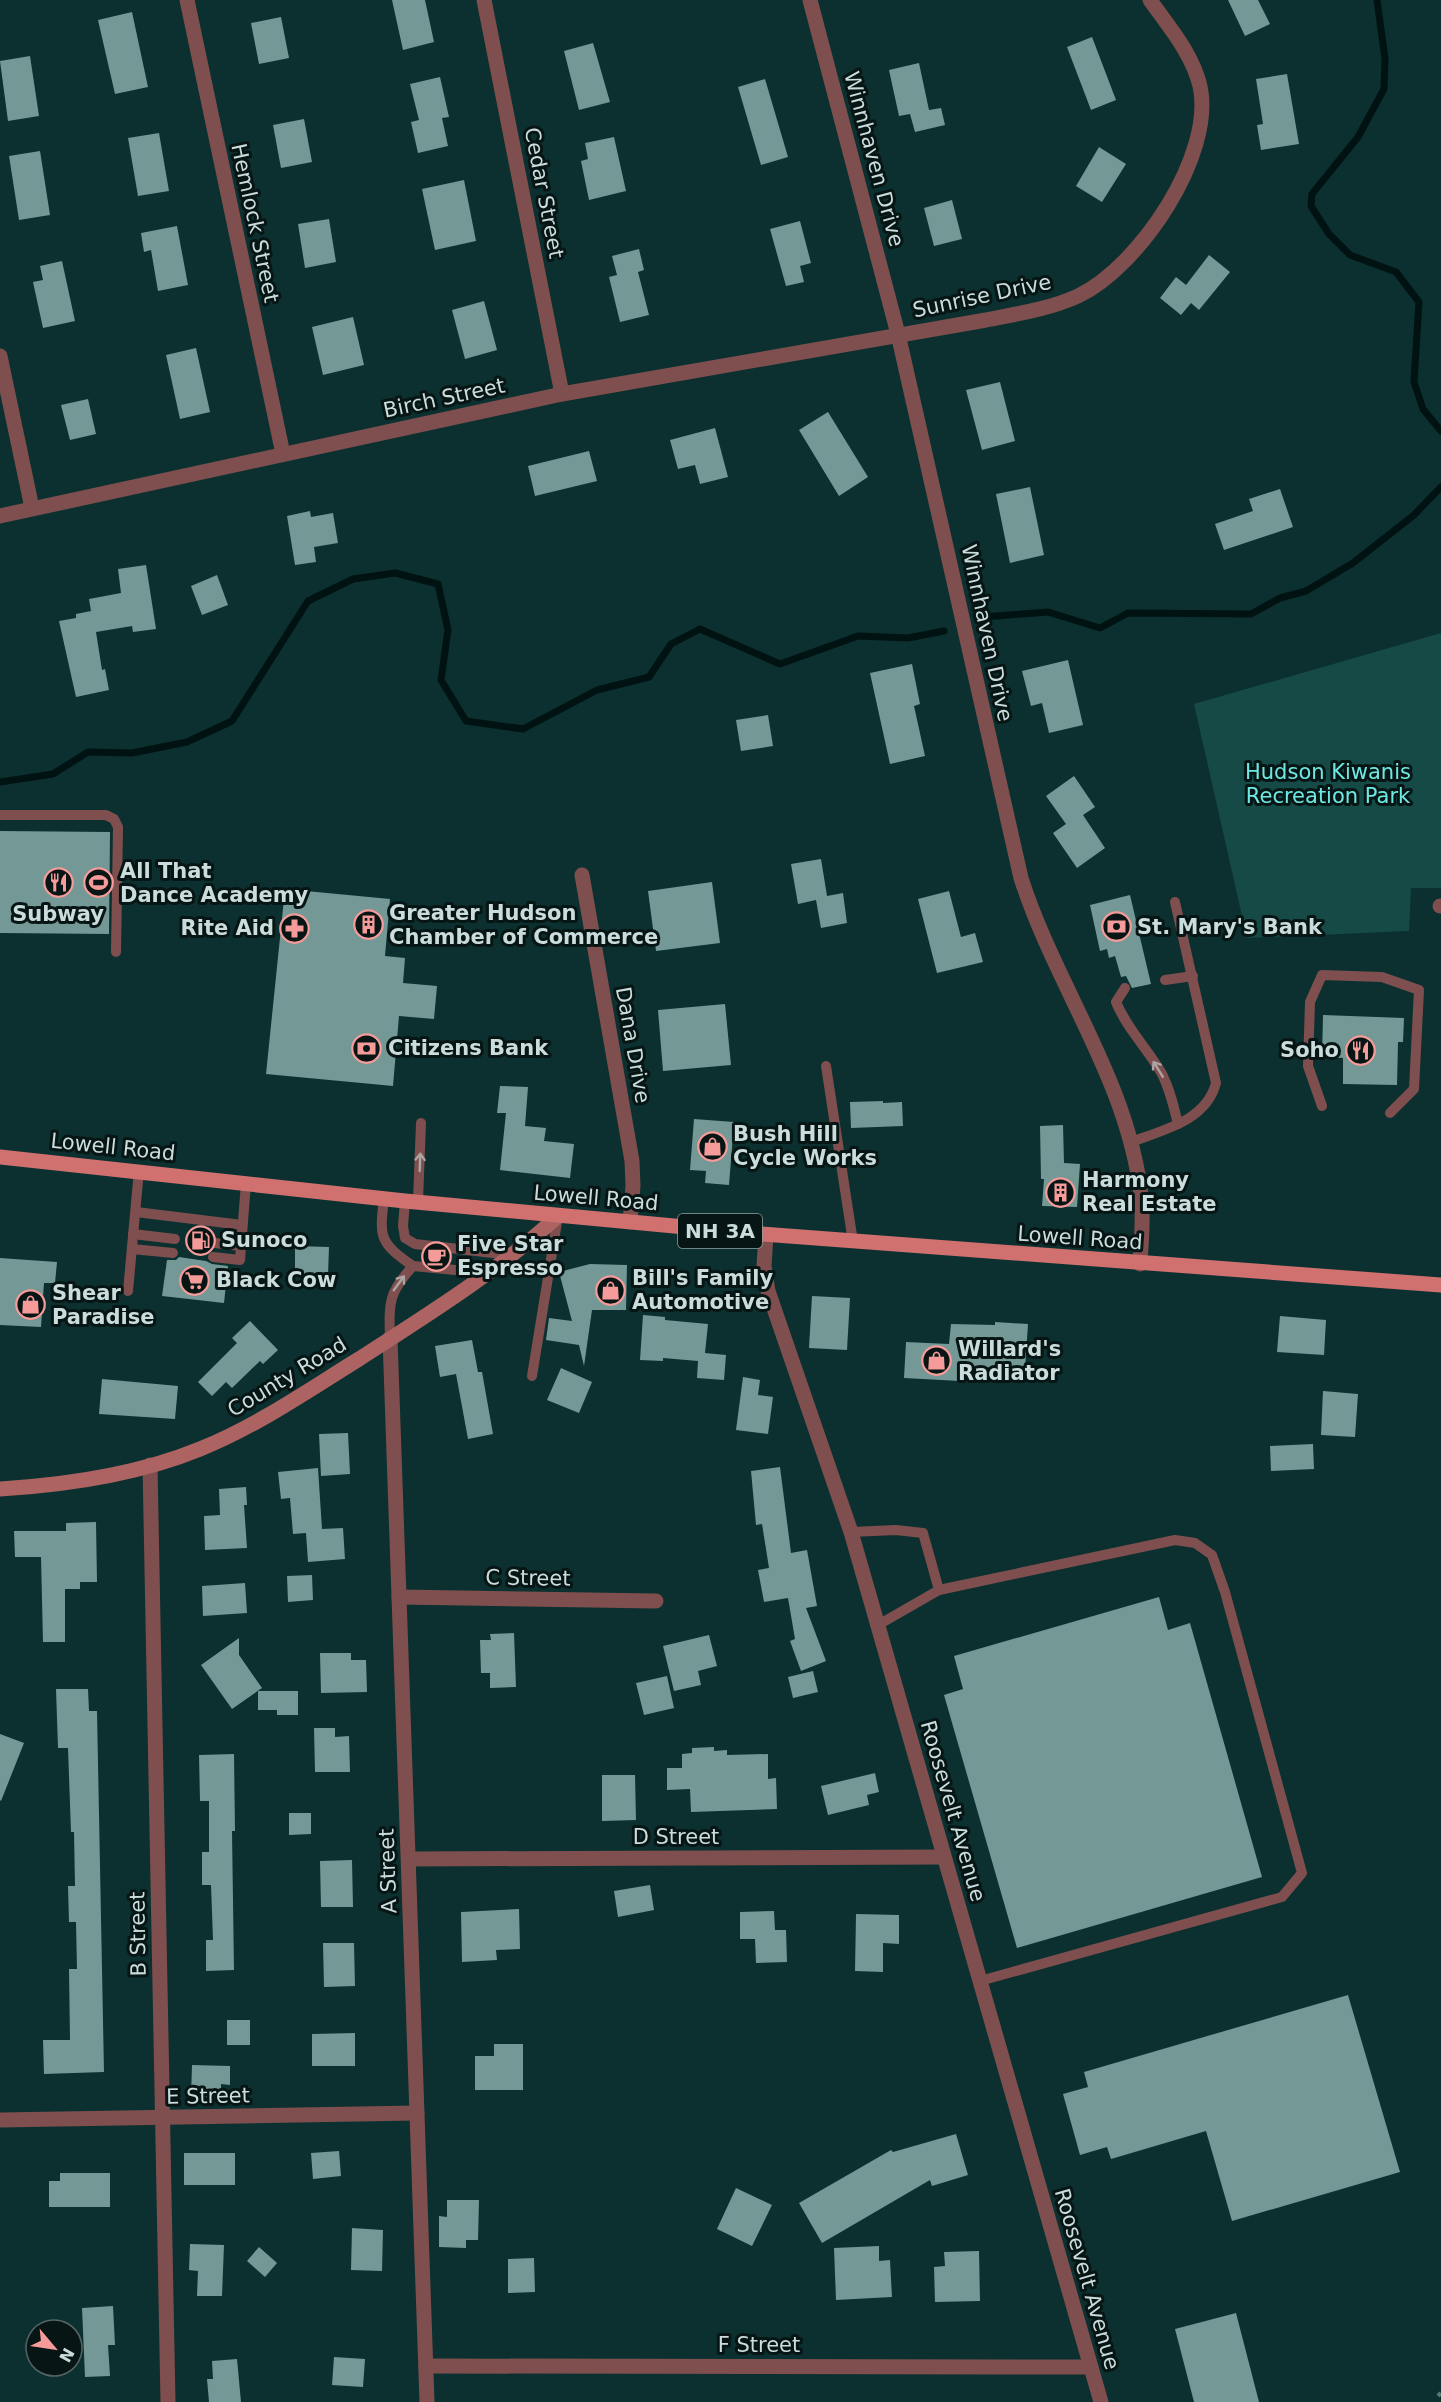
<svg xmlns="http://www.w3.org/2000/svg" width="1441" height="2402" viewBox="0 0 1441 2402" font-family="'DejaVu Sans',sans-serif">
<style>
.green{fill:#154a47}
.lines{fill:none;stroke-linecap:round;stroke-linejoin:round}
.stream{stroke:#001312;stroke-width:7}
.building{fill:#739896}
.path{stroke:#5b7877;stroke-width:4;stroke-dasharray:4.5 3;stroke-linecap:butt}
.lane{stroke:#7e4f4e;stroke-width:10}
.street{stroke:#7e4f4e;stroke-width:15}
.secondary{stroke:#ac6361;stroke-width:15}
.primary{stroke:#d07170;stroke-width:15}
.oneway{stroke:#aca4a3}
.labels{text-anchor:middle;stroke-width:6;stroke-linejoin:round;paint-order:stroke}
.shield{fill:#071515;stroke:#90a1a0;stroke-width:1.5}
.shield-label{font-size:20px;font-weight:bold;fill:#cadddc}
.street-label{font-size:21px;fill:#cadddc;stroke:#071515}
.park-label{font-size:21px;fill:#6ee8e2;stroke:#071515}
.poi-label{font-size:21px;font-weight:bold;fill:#cadddc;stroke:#071515;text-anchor:start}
</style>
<rect width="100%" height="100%" fill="#0b302f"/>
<polygon class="green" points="1441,633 1441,888 1411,888 1409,931 1247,938 1194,704"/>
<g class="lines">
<g class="stream">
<polyline points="1377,0 1385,59 1384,89 1358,137 1312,194 1311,206 1329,234 1350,255 1396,272 1419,302 1414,382 1423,409 1441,431"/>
<polyline points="984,617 1048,612 1100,628 1128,613 1251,614 1280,598 1306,591 1353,563 1414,515 1441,487"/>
<polyline points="0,782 53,774 88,752 132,753 187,742 232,721 308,601 353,579 395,573 438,584 448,630 441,680 466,721 523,729 597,690 649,677 671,644 700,629 780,664 858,636 908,638 944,631"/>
</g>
</g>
<g class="building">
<polygon points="392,0 425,0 434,42 403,50"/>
<polygon points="1228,0 1258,0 1270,24 1245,36"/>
<polygon points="132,12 148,87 115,94 98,20"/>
<polygon points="281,17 289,58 259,64 251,23"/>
<polygon points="1092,37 1116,100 1091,110 1067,47"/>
<polygon points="593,43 610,102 579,110 564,51"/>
<polygon points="30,56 39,116 8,121 0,61"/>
<polygon points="919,63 929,110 941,108 945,125 915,132 910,114 899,116 889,70"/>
<polygon points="1287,74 1299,144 1261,150 1257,125 1263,124 1256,79"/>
<polygon points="440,77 449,117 442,118 448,146 418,153 411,122 419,120 410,84"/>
<polygon points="765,79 788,157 761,165 738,87"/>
<polygon points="304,119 312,162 281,168 273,125"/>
<polygon points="159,133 169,191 138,196 128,138"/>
<polygon points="614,137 626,191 589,200 581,161 588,159 585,143"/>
<polygon points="1099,147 1126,164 1102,202 1076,186"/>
<polygon points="40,151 50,215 19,220 9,156"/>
<polygon points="464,180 476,241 435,250 422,189"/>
<polygon points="952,200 962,239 934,246 924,208"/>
<polygon points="329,219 336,262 305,268 298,224"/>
<polygon points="800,221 811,263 800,266 804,282 786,286 770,229"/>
<polygon points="177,226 188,285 158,291 151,250 144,252 141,233"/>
<polygon points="639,249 644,270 638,272 649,315 620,322 609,277 617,275 612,256"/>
<polygon points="1209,255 1230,272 1199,310 1191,303 1181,315 1160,298 1176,277 1186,285"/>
<polygon points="62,261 75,321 43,328 33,282 43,280 40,266"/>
<polygon points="484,301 497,350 465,359 452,310"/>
<polygon points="353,317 364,365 323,375 312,327"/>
<polygon points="196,348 210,412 180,419 166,355"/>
<polygon points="1000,382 1015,441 982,450 966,390"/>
<polygon points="88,399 96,434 70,440 61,405"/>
<polygon points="828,412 868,477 839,496 799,430"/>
<polygon points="715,428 728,477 700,484 695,465 678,469 670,440"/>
<polygon points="589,451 597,481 535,496 528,466"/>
<polygon points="1030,487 1044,555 1010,563 996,494"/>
<polygon points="1280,489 1293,527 1224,550 1215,524 1253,511 1249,499"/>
<polygon points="310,511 311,517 333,513 338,543 314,547 316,562 295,565 287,516"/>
<polygon points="146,565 156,629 133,632 132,626 96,632 102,670 105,669 109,690 76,697 59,621 76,618 76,614 91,611 89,599 121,593 118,569"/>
<polygon points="217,575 228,605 202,615 191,586"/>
<polygon points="1068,660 1083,725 1049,733 1042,703 1031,706 1022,671"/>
<polygon points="912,664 920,704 914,706 925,756 890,764 870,673"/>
<polygon points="768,715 773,746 741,751 736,720"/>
<polygon points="1074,776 1095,807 1083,815 1105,848 1077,868 1053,833 1066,824 1046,796"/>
<polygon points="0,831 110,832 109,934 0,933"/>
<polygon points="821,859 827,896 843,893 847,923 821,928 816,900 798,904 791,864"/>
<polygon points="712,882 720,943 656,951 648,891"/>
<polygon points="285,889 390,899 385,956 405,958 403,983 437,986 434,1019 399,1016 393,1086 266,1074"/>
<polygon points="949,891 961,937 975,933 983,962 937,973 918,899"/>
<polygon points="1130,895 1151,984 1132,988 1126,976 1121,977 1115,956 1109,958 1107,949 1100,951 1090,905"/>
<polygon points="725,1004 731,1065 663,1071 658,1010"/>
<polygon points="1323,1015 1404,1018 1403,1042 1398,1042 1397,1085 1343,1084 1343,1058 1322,1057"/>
<polygon points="500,1086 528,1087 525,1126 546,1128 544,1141 574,1144 570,1178 500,1170 506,1113 497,1113"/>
<polygon points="883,1101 883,1103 902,1102 903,1126 851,1128 850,1102"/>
<polygon points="694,1119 734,1122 729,1185 705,1183 706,1171 690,1170"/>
<polygon points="1063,1125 1064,1163 1080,1164 1077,1207 1042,1206 1044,1179 1041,1179 1040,1126"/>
<polygon points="295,1246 329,1247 328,1276 295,1275"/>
<polygon points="179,1257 206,1261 212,1264 228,1266 224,1303 162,1296 167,1260 176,1260"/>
<polygon points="0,1258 57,1262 55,1283 44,1283 41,1327 0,1325"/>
<polygon points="590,1264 627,1265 626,1310 592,1310 584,1366 579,1345 546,1340 549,1318 572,1321 559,1272"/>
<polygon points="812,1296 850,1298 847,1350 809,1348"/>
<polygon points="643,1315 665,1317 665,1320 708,1324 705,1353 726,1355 724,1380 697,1378 698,1361 663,1358 663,1361 640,1360"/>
<polygon points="1280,1316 1326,1320 1324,1355 1277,1352"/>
<polygon points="250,1321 278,1350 263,1364 260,1361 232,1388 226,1382 212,1396 198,1382 237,1343 232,1338"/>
<polygon points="995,1322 1028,1324 1025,1370 980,1367 979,1382 904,1378 906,1342 949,1344 951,1324 995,1325"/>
<polygon points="472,1340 478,1372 482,1372 493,1434 468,1439 456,1374 440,1377 435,1346"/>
<polygon points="561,1368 592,1382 579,1413 547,1400"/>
<polygon points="743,1377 760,1380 758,1395 773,1397 768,1434 736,1430"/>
<polygon points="102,1379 178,1386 175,1419 99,1414"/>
<polygon points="1323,1391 1358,1394 1355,1437 1321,1435"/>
<polygon points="348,1433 350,1474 321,1476 319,1434"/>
<polygon points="1313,1444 1314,1469 1271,1471 1270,1446"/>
<polygon points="780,1467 791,1553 807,1550 817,1606 806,1608 826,1661 801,1671 790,1641 795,1639 788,1598 764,1602 758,1570 769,1568 762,1524 756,1525 751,1471"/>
<polygon points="318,1468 322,1529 343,1528 345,1559 308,1562 306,1533 293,1534 290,1498 281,1499 278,1472"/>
<polygon points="246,1487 247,1505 244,1505 247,1548 205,1550 204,1516 220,1515 219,1489"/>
<polygon points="96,1522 97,1582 80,1582 80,1589 65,1589 65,1642 43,1642 41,1557 15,1557 14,1531 66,1531 66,1523"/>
<polygon points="312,1575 313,1600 288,1602 287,1576"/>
<polygon points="245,1583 247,1613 203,1616 202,1586"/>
<polygon points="1159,1597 1168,1630 1190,1623 1262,1877 1017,1948 944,1695 963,1689 954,1656"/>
<polygon points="514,1633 516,1687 490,1688 490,1673 481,1673 480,1640 491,1640 490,1634"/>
<polygon points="709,1635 717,1666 698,1671 701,1685 674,1691 663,1646"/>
<polygon points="239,1638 239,1655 262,1688 232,1709 201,1665"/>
<polygon points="320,1653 351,1653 351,1660 366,1660 367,1692 321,1693"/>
<polygon points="813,1671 818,1692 793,1698 788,1677"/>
<polygon points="667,1676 674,1708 644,1715 636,1683"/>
<polygon points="56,1689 88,1689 89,1711 97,1711 104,2072 44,2074 43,2040 70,2040 69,1969 77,1969 76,1922 69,1922 68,1886 75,1886 74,1832 71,1832 68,1748 58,1748"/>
<polygon points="258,1691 298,1691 298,1715 277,1715 277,1710 258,1710"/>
<polygon points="314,1728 335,1728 335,1737 349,1736 350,1772 315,1772"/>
<polygon points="0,1734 24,1743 1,1801 0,1800"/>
<polygon points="714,1747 714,1751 727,1750 727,1755 768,1754 768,1779 776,1778 777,1809 691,1812 690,1789 667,1790 667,1768 682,1768 682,1754 692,1753 692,1748"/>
<polygon points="234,1754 235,1831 232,1831 234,1970 206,1971 206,1940 213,1940 211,1885 202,1885 202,1852 209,1852 209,1801 200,1801 199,1755"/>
<polygon points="875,1773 879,1792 867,1795 869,1805 828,1815 821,1786"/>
<polygon points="602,1775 635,1775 636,1820 602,1821"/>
<polygon points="289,1813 311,1813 311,1834 289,1835"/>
<polygon points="352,1860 353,1907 321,1907 320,1861"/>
<polygon points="650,1885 654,1910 618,1917 614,1891"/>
<polygon points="519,1909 520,1949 496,1950 497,1960 462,1962 461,1912"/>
<polygon points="774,1911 775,1930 786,1930 787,1962 756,1963 755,1939 740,1939 740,1912"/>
<polygon points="856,1914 899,1915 899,1944 883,1943 883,1972 855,1971"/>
<polygon points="323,1943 354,1943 355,1986 324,1987"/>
<polygon points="1348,1995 1400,2172 1232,2221 1206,2131 1111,2159 1107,2147 1080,2155 1063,2094 1088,2087 1084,2072"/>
<rect x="227" y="2020" width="23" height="25"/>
<polygon points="355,2033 355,2066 312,2066 312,2034"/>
<polygon points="494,2044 523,2044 523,2090 475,2090 475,2056 494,2056"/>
<polygon points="192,2065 230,2066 230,2085 221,2084 221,2098 191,2097"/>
<polygon points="956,2134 968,2175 932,2186 930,2180 822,2243 799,2203 891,2150 893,2152"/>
<polygon points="339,2151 341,2176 313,2179 311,2153"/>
<rect x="184" y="2153" width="51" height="32"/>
<polygon points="60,2173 110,2173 110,2207 49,2207 49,2181 60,2181"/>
<polygon points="736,2188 772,2205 752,2246 717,2229"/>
<polygon points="447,2200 479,2200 478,2240 466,2240 466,2248 439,2247 439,2216 447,2217"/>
<polygon points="352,2228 383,2230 382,2271 351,2270"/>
<polygon points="190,2244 224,2245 222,2296 197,2296 198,2271 189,2270"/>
<polygon points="879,2246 879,2261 890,2260 892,2297 836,2300 834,2248"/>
<polygon points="259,2247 277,2263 265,2277 247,2261"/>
<polygon points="979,2251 980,2301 935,2302 934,2267 945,2266 944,2252"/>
<polygon points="534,2258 535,2292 508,2293 508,2259"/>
<polygon points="113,2306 115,2345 108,2345 110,2376 85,2377 82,2308"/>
<polygon points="1236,2313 1259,2402 1194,2402 1175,2329"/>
<polygon points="334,2357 365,2359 363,2387 332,2385"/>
<polygon points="237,2359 241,2402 209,2402 207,2379 213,2379 212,2361"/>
</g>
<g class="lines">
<polyline class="path" points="1438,2393 1441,2396"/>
<g class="lane">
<polyline points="0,815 106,815 114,819 118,827 116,952"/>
<polyline points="1165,980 1193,976"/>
<path d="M1125,988L1116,1002C1127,1029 1148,1049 1162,1074C1170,1090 1174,1107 1178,1124"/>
<polyline points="826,1066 853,1242"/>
<polyline points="1322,1106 1308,1066 1310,1002 1322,975 1382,977 1419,990 1414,1089 1390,1113"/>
<path d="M1131,1142C1163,1130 1206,1121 1216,1083L1175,902"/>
<path d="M384,1199C379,1238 380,1243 413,1266"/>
<polyline points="405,1201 403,1226 405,1238 415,1244 511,1255"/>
<polyline points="418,1201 421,1123"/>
<polyline points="136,1212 242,1225"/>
<polyline points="133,1234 175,1239"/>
<polyline points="215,1243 240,1246"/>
<polyline points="132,1249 173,1253"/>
<polyline points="213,1257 240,1260 246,1183"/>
<polyline points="128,1291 139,1170"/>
<path d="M390,1338C389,1303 388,1293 413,1266L487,1273"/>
<polyline points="532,1376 558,1216"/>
<polyline points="851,1532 896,1530 923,1533 939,1590 878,1625"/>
<polyline points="939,1590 1175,1540 1195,1543 1212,1555 1225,1592 1302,1873 1282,1897 980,1981"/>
</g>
<g class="street">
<polyline points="187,0 283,454"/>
<polyline points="484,0 562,394"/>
<path d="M810,0L898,334L1021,878C1055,985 1129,1082 1141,1196C1144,1219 1141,1242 1140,1264"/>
<polyline points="0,356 32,508"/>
<path d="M0,516L562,394L986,320C1016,314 1050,309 1078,296C1139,267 1215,155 1200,86C1192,53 1169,27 1150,0"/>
<polyline points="582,875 632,1161 633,1186 630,1222"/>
<polyline points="1440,906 1441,906"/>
<polyline points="766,1235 764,1266 768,1291 851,1532 1101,2402"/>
<polyline points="390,1338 427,2402"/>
<polyline points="150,1465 168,2402"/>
<polyline points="399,1597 656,1601"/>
<polyline points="409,1859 944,1857"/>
<polyline points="0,2120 417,2113"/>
<polyline points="426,2366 1091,2367"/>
</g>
<path class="secondary" d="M0,1489C66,1485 139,1474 200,1449C257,1426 307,1391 359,1359C427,1315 498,1271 558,1216"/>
<polyline class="primary" points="0,1157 405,1201 749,1233 1441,1285"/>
</g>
<defs><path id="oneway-shaft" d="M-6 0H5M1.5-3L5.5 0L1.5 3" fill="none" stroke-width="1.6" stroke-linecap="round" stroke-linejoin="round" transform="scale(1.5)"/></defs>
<g class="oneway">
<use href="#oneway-shaft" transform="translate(1158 1069) rotate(-122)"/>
<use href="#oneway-shaft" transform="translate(420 1162) rotate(-88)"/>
<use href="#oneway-shaft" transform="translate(399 1283) rotate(-54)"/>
</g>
<defs>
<symbol id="restaurant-ring" viewBox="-11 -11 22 22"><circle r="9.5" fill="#071515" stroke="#f59b99" stroke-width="1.5"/><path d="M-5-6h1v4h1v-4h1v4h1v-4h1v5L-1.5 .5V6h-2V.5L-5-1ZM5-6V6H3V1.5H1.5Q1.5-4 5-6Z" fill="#f59b99"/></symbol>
<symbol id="stadium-ring" viewBox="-11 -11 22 22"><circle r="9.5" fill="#071515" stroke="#f59b99" stroke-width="1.5"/><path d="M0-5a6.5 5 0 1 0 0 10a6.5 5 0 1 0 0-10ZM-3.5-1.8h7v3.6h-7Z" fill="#f59b99"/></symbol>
<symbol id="building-ring" viewBox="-11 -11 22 22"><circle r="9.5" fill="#071515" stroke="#f59b99" stroke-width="1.5"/><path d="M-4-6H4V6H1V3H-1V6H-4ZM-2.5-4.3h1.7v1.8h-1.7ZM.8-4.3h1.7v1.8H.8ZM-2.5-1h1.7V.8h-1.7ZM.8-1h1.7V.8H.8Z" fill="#f59b99"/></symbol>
<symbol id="bank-ring" viewBox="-11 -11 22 22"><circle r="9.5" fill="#071515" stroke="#f59b99" stroke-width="1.5"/><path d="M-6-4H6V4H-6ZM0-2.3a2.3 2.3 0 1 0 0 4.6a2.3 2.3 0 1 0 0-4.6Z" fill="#f59b99"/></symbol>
<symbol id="pharmacy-ring" viewBox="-11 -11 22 22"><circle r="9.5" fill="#071515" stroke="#f59b99" stroke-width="1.5"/><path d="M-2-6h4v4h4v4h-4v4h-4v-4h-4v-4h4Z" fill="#f59b99"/></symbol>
<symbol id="shop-ring" viewBox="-11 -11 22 22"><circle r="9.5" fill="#071515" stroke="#f59b99" stroke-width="1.5"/><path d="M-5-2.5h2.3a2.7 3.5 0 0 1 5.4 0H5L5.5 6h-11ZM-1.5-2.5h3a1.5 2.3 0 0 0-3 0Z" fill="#f59b99"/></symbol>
<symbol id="fuel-ring" viewBox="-11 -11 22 22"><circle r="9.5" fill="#071515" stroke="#f59b99" stroke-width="1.5"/><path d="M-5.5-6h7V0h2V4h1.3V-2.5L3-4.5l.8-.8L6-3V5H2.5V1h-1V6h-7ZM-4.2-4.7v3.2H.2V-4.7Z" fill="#f59b99"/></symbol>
<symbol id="cafe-ring" viewBox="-11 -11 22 22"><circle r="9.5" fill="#071515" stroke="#f59b99" stroke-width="1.5"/><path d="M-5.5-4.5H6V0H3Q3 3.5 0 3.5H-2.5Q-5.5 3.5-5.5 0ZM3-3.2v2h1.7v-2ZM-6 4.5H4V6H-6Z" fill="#f59b99"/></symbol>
<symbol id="supermarket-ring" viewBox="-11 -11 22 22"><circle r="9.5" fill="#071515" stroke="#f59b99" stroke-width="1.5"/><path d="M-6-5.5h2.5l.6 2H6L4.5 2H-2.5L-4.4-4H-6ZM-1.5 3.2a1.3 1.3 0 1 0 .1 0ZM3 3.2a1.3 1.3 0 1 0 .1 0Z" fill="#f59b99"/></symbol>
</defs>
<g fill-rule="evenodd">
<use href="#restaurant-ring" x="42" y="866" width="33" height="33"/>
<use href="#stadium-ring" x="82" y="866" width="33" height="33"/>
<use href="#building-ring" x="352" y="908" width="33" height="33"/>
<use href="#bank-ring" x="1100" y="910" width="33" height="33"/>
<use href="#pharmacy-ring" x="278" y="912" width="33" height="33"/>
<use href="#bank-ring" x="350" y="1032" width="33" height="33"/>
<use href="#restaurant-ring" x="1344" y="1034" width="33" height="33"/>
<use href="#shop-ring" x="696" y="1130" width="33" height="33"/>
<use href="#building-ring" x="1044" y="1176" width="33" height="33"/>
<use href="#fuel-ring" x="184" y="1224" width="33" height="33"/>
<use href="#cafe-ring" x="420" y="1240" width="33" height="33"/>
<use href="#supermarket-ring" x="178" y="1264" width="33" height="33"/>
<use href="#shop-ring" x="594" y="1274" width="33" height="33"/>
<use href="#shop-ring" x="14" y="1288" width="33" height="33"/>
<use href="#shop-ring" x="920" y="1344" width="33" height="33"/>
</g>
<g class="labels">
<rect class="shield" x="678" y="1214" width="84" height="34" rx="4.5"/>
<g class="shield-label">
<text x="720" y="1238">NH 3A</text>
</g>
<g class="street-label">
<text transform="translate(874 159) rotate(75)" y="7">Winnhaven Drive</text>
<text transform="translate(544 193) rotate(79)" y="7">Cedar Street</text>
<text transform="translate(255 223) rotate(78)" y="7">Hemlock Street</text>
<text transform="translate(982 296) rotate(-12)" y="7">Sunrise Drive</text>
<text transform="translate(444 398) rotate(-12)" y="7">Birch Street</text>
<text transform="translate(987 633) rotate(78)" y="7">Winnhaven Drive</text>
<text transform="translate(633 1045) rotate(80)" y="7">Dana Drive</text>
<text transform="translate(113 1147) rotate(6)" y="7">Lowell Road</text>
<text transform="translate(596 1198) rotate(5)" y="7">Lowell Road</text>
<text transform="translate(1080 1238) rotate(4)" y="7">Lowell Road</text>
<text transform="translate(287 1377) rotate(-31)" y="7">County Road</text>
<text transform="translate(528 1578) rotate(1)" y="7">C Street</text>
<text transform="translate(953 1811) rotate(74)" y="7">Roosevelt Avenue</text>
<text x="676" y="1844">D Street</text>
<text transform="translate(388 1871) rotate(-92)" y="7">A Street</text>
<text transform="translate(138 1934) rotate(-91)" y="7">B Street</text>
<text transform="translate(208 2096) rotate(-1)" y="7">E Street</text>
<text transform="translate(1087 2279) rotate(74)" y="7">Roosevelt Avenue</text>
<text x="759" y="2352">F Street</text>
</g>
<g class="park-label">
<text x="1328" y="779">Hudson Kiwanis<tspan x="1328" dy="24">Recreation Park</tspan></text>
</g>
<g class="poi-label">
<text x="120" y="878">All That<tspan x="120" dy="24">Dance Academy</tspan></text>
<text x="389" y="920">Greater Hudson<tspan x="389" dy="24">Chamber of Commerce</tspan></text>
<text x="58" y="921" text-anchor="middle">Subway</text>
<text x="1137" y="934">St. Mary's Bank</text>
<text x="274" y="935" text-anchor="end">Rite Aid</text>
<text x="388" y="1055">Citizens Bank</text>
<text x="1339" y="1057" text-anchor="end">Soho</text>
<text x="733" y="1141">Bush Hill<tspan x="733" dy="24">Cycle Works</tspan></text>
<text x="1082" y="1187">Harmony<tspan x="1082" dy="24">Real Estate</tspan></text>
<text x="221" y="1247">Sunoco</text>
<text x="457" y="1251">Five Star<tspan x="457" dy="24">Espresso</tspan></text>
<text x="632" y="1285">Bill's Family<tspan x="632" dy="24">Automotive</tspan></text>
<text x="216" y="1287">Black Cow</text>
<text x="52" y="1300">Shear<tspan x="52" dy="24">Paradise</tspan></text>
<text x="958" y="1356">Willard's<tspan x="958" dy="24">Radiator</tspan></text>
</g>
</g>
<g transform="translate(54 2348) rotate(119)"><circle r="28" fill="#071515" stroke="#556565" stroke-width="1.5"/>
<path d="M0-4.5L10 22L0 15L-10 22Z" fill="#f59b99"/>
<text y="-9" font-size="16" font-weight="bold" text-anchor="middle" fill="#cadddc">N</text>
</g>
</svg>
